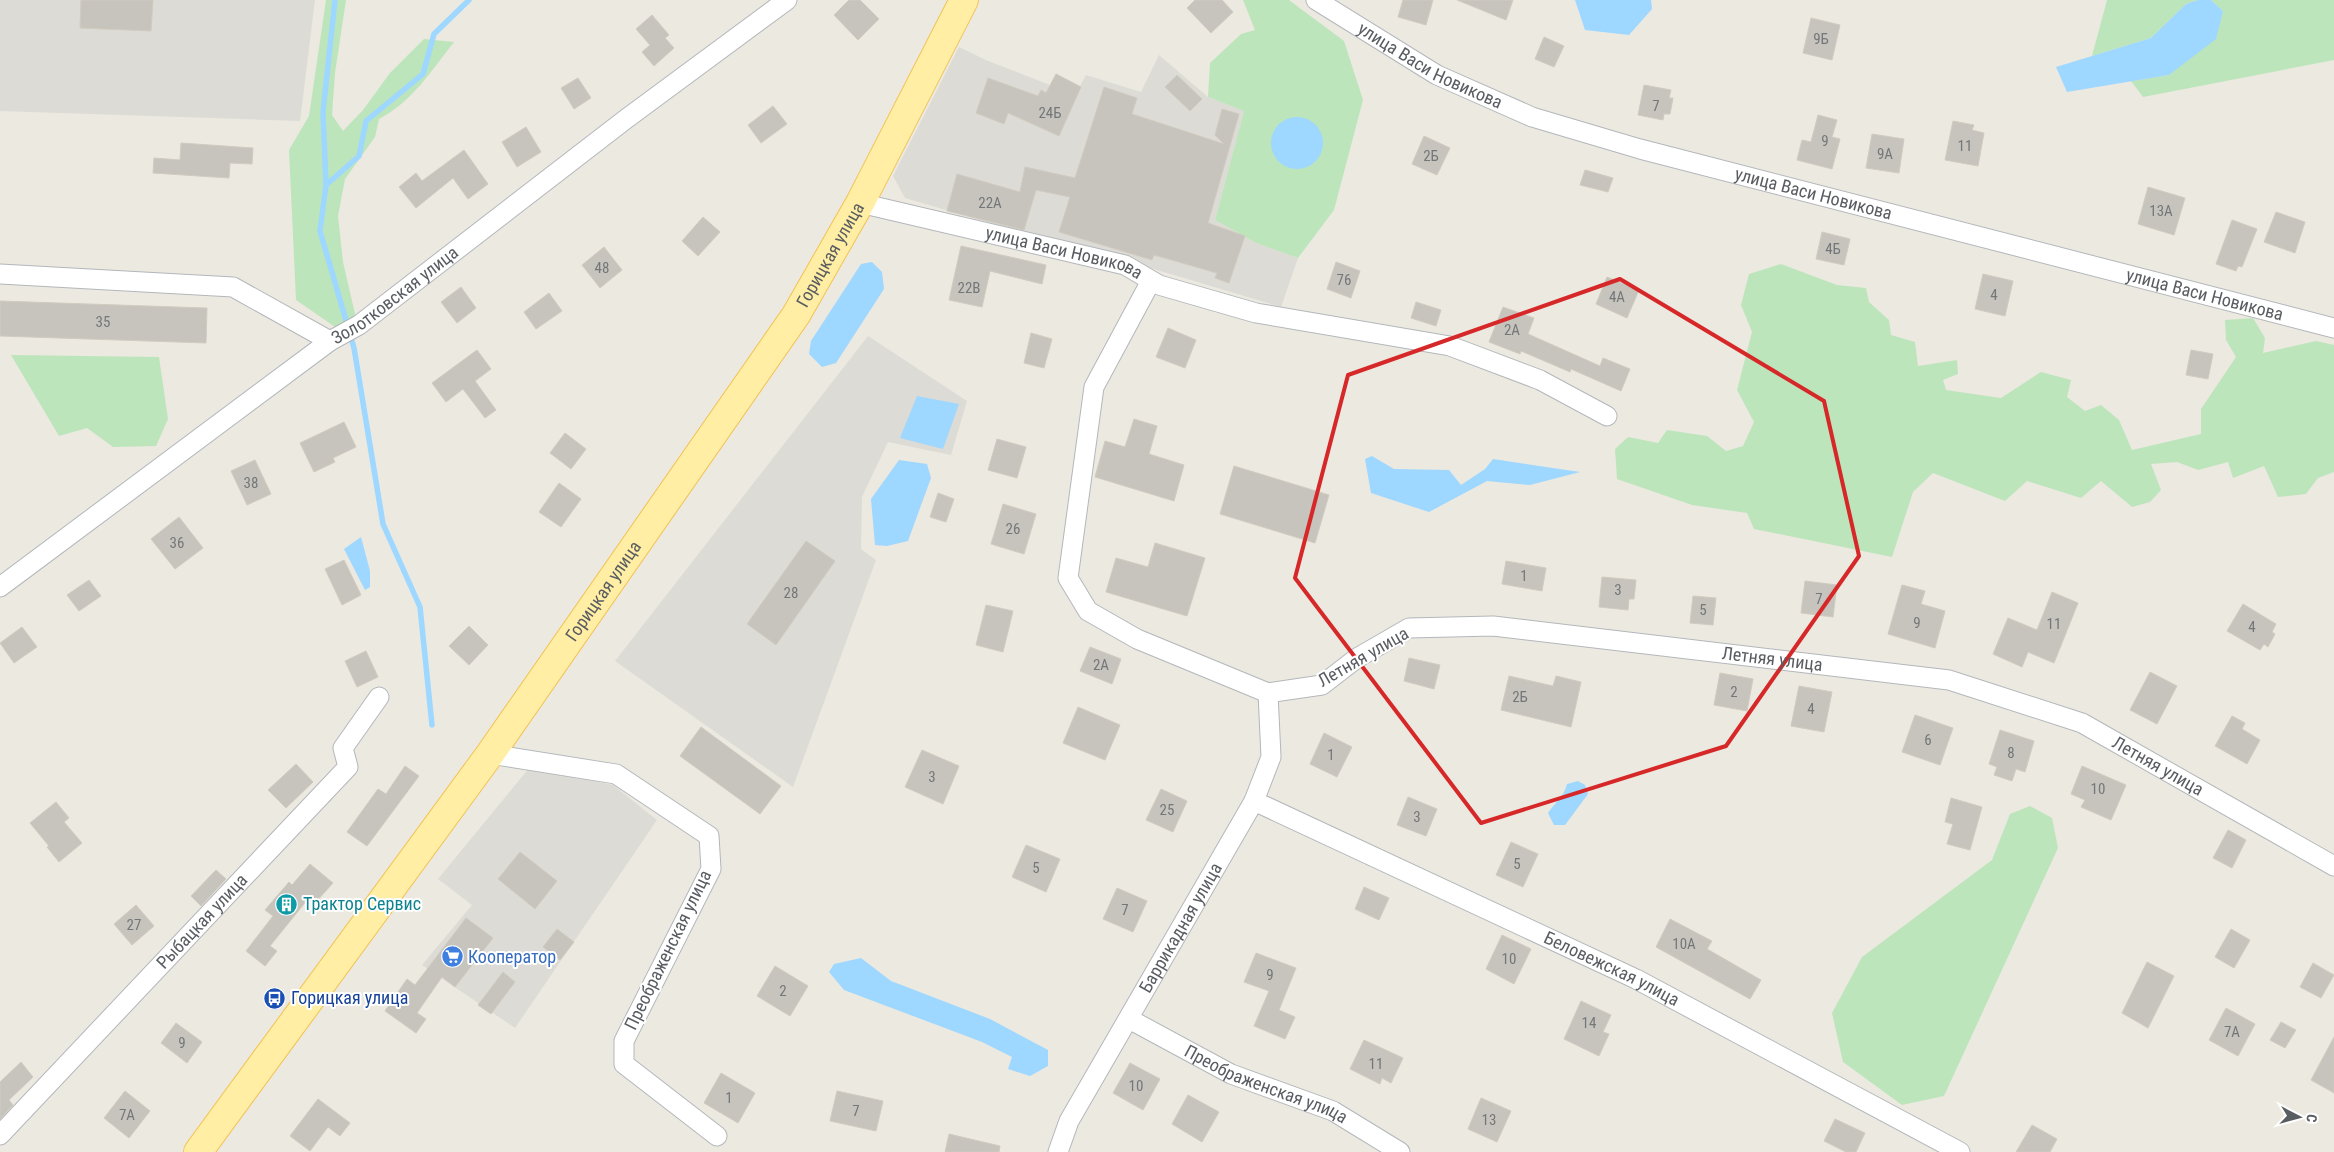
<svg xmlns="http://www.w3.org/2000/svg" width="2334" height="1152" viewBox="0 0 2334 1152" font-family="'Roboto Condensed',sans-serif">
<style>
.industrial{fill:#dddbd5}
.green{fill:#bde5bc}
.water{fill:#9ed7ff}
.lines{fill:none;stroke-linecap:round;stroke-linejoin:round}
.stream{stroke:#9ed7ff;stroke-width:5.5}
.building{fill:#c7c4be;stroke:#d1cbbf}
.street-casing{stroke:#b3b7bb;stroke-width:21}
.primary-casing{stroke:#f2c254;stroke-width:30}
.street{stroke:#fff;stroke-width:19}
.primary{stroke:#ffeea3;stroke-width:28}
.marked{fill:none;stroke:#d62828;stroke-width:4;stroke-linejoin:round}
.labels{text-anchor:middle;stroke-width:4;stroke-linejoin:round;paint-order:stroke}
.number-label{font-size:15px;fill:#747779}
.street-label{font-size:18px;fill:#595d62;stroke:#fff}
.culture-label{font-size:18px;fill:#0d838f;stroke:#fff;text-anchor:start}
.shop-label{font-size:18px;fill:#366cbe;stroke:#fff;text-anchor:start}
.transit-label{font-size:18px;fill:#164399;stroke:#fff;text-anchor:start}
</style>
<rect width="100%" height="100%" fill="#ece9e0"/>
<g class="industrial">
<polygon points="0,0 315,0 300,121 0,111"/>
<polygon points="959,47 986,60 1050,85 1056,74 1080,86 1086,75 1141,92 1159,55 1208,97 1244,111 1215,220 1256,243 1298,258 1281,307 1033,233 1024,233 905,198 893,176"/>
<polygon points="868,336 967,401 951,455 888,442 862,497 861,549 876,560 793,787 615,661"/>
<polygon points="530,767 613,785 657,820 515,1028 422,965 472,905 438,879"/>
</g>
<g class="green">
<path d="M326,0H346L335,73L332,115L343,131L363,110L390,73L424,39L454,42C431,71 413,101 379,119L375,137L345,179L338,216L343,262L356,318L335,327L296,300L289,150L309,116Z"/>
<polygon points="1243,0 1289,0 1344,41 1363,100 1334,210 1298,258 1256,243 1215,220 1244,111 1208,97 1210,63 1241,34 1255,30"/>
<polygon points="2107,0 2198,0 2186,4 2151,38 2092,56"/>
<polygon points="2211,0 2334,0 2334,60 2143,97 2131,81 2169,75 2223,11"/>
<polygon points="1781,264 1837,285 1866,288 1869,302 1889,320 1891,335 1915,342 1918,366 1957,360 1958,374 1943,380 1946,390 2001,398 2041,372 2071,380 2067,397 2085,411 2101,405 2119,420 2132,450 2201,434 2201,409 2236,357 2226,340 2225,320 2253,318 2265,338 2263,353 2316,341 2334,345 2334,472 2318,478 2306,494 2278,497 2264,466 2233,478 2228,462 2198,470 2177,462 2151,464 2161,490 2150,502 2132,507 2101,481 2081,498 2027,481 2005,501 1933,473 1913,492 1892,557 1754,529 1747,513 1692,505 1617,479 1615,449 1628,437 1658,443 1667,430 1707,436 1726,451 1743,446 1754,422 1737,390 1752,332 1741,305 1749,274"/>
<polygon points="11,355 159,357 168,419 156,446 113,447 87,428 59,436"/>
<polygon points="2030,806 2052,818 2058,848 1944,1096 1902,1105 1843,1062 1832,1013 1862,957 1992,860 2010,814"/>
</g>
<g class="water">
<polygon points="1575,0 1651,0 1652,9 1629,35 1585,30"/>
<polygon points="2198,0 2211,0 2223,11 2216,39 2169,75 2067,92 2056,67 2151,38 2186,4"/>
<circle cx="1297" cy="143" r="26"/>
<polygon points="872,262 882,272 884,289 836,363 822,367 809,354 811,341 861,264"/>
<polygon points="917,396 959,404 943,449 900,438"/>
<polygon points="1372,456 1394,469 1449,470 1461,485 1485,469 1493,459 1580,472 1530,485 1487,481 1429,512 1371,493 1365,459"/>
<polygon points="899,460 927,464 931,478 908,541 887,546 875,545 871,499"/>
<polygon points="361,537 370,571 370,587 365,590 344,549"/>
<path d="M1578,781L1585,785L1588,794L1565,825H1554L1548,813C1555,802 1564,797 1567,784Z"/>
<polygon points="861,958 891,981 990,1019 1048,1050 1048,1066 1030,1076 1008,1069 1012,1057 982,1042 844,990 829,972 834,964"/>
</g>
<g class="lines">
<g class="stream">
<polyline points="326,185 323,112 335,0"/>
<polyline points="432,725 420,607 383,524 354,348 320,231 326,185 359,156 366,121 423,74 434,34 469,0"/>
</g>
</g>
<g class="building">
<polygon points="81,0 153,0 151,31 80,28"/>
<polygon points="849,0 860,0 879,19 858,40 834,15"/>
<polygon points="1195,0 1222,0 1233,12 1211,33 1187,8"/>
<polygon points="1403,0 1433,0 1426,25 1398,17"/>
<polygon points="1457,0 1513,0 1506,20"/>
<polygon points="652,15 669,35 665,38 674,48 654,66 642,52 650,45 636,29"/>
<polygon points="1811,18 1840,25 1832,60 1803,53"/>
<polygon points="1544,37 1564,46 1554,67 1535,59"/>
<polygon points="1056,74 1081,87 1059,136 1008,113 1004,124 976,113 988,78 1038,96 1041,90 1046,93"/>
<polygon points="1177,75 1202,99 1190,111 1165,87"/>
<polygon points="578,78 591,98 574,109 561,88"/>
<polygon points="1644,85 1671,90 1669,98 1673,98 1670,114 1664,114 1663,120 1638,115"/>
<polygon points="1104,87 1137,98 1132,114 1224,144 1215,135 1222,109 1239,114 1208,223 1245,236 1229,283 1215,278 1217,273 1154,255 1152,260 1059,232 1070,197 1036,190 1024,230 947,211 957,174 1020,192 1025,167 1075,178"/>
<polygon points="773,106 787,124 761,143 748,125"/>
<polygon points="1818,115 1837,120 1832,137 1840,139 1832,169 1797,160 1802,140 1811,142"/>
<polygon points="1953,121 1974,125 1972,130 1984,133 1978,166 1945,160"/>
<polygon points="526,127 541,152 517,167 502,142"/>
<polygon points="1872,134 1904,139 1899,173 1866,168"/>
<polygon points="1424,136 1450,148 1437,175 1412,164"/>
<polygon points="181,143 253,148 252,164 230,163 229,178 153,173 154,158 180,160"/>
<polygon points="464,150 488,184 468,199 453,178 416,208 399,187 416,173 422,181"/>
<polygon points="1585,170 1613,178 1608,192 1580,185"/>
<polygon points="2148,187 2185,198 2174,235 2138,224"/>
<polygon points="2276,212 2305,222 2295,253 2264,242"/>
<polygon points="703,217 720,232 698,256 682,241"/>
<polygon points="2232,220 2257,229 2242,267 2238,266 2236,271 2216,264"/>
<polygon points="1822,232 1850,239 1844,265 1816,259"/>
<polygon points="961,246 1046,265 1042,284 990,271 982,307 949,300"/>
<polygon points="604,247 622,270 600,288 582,265"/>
<polygon points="1336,262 1360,271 1351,298 1327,289"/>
<polygon points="1983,274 2013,281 2005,316 1975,309"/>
<polygon points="1607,277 1639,290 1627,318 1596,304"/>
<polygon points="461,287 476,308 457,323 441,302"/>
<polygon points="549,293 562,311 536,329 524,312"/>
<polygon points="0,301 207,308 206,343 0,336"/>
<polygon points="1416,302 1441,310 1436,326 1411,318"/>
<polygon points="1503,307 1534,318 1528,334 1600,366 1603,358 1630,369 1621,391 1571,369 1570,372 1521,351 1520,354 1489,342"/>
<polygon points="1168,328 1196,340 1185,368 1156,357"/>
<polygon points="1031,333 1052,339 1044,368 1024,363"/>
<polygon points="477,350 491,369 475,381 496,410 485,418 463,389 446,402 432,383"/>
<polygon points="2191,350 2213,354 2208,379 2186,375"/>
<polygon points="1134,419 1157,426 1149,454 1184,465 1174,501 1095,477 1105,441 1125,447"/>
<polygon points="344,422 356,447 333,458 335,462 314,472 300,443"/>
<polygon points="565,433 586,449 571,469 550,453"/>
<polygon points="997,439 1026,447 1017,478 988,470"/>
<polygon points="255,460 271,494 247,505 231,471"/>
<polygon points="1234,466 1329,495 1315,543 1220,514"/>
<polygon points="559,483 581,499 561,527 539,512"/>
<polygon points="938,493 954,499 946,522 930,517"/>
<polygon points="1003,504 1036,514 1024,554 991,544"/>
<polygon points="179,517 203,548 175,569 151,539"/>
<polygon points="806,541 835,561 776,645 747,624"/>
<polygon points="1155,543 1205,558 1187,616 1106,592 1116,558 1148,567"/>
<polygon points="344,560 361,595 342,605 325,569"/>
<polygon points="1506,561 1546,568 1542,591 1502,584"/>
<polygon points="1602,577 1636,580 1634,599 1629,599 1628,610 1599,607"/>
<polygon points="89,580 101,596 79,611 67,595"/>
<polygon points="1805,581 1837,585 1833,617 1801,613"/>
<polygon points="1902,585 1925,591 1921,604 1945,611 1935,648 1888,634"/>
<polygon points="2052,592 2078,603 2054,663 2028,652 2022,667 1993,654 2008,618 2037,630"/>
<polygon points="1693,596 1716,598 1713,625 1690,623"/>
<polygon points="2243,604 2276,624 2272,632 2275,634 2268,647 2264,644 2260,650 2227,631"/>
<polygon points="986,605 1013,611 1003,652 976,645"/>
<polygon points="469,626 488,645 469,665 449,646"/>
<polygon points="22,627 37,647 14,663 0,643"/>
<polygon points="1090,647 1121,659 1112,684 1080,671"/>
<polygon points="366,651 378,677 357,687 345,661"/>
<polygon points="1409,658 1440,665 1434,689 1404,681"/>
<polygon points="2150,672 2177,686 2157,724 2130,710"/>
<polygon points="1720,673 1753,679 1747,711 1714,705"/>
<polygon points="1509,676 1553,686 1556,676 1581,682 1571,727 1501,710"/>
<polygon points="1799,686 1832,692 1824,732 1791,726"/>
<polygon points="1078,707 1120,725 1105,760 1063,743"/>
<polygon points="1915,715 1953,728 1940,765 1902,752"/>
<polygon points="2232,716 2245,723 2242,729 2260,740 2247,764 2215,746"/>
<polygon points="701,727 781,786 760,814 680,756"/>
<polygon points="2000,730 2034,741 2025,772 2016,769 2012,781 1994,775 1997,767 1989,764"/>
<polygon points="1324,733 1352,747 1337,777 1310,764"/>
<polygon points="922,750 959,766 943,804 905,787"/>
<polygon points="296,764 313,782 286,808 268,790"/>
<polygon points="405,766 419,776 367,846 347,832 378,789 386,794"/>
<polygon points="2082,766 2126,785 2111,820 2081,807 2085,800 2071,794"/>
<polygon points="1161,789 1187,801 1173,832 1146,820"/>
<polygon points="1408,797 1437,809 1426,836 1397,825"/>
<polygon points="1951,798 1982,807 1970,850 1947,844 1953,824 1945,822"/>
<polygon points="56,802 69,818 64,822 82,843 59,862 47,847 49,846 30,823"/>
<polygon points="2228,830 2246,840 2232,868 2213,858"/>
<polygon points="1511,842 1538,854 1523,887 1496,875"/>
<polygon points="1026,845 1060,859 1046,892 1012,877"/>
<polygon points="520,852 557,881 535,909 498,879"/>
<polygon points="310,864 333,883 314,904 308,899 270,946 277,951 265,966 246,951 273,916 265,910 289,882 292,885"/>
<polygon points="216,870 226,879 201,906 191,896"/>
<polygon points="1364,887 1389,898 1379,920 1355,909"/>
<polygon points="1117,888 1147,901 1133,932 1103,919"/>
<polygon points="136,905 154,926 132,945 114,924"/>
<polygon points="466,918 493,938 455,987 442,977 417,1013 426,1019 416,1033 385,1011 407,979 415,985"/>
<polygon points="1670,919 1712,941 1707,949 1761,980 1750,999 1656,947"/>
<polygon points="557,929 574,942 560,960 543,947"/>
<polygon points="2231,929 2250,940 2234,968 2215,957"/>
<polygon points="1502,935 1531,949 1514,984 1486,969"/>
<polygon points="1256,953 1296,968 1279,1010 1295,1017 1285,1039 1254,1026 1269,991 1244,982"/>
<polygon points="2147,962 2174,976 2148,1028 2122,1013"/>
<polygon points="2313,963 2334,975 2321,998 2300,987"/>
<polygon points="775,966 808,986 790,1016 757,996"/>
<polygon points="503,972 515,982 491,1014 478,1005"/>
<polygon points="1581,1001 1611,1015 1603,1032 1609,1034 1599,1056 1564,1039"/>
<polygon points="2226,1008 2255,1024 2238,1056 2209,1040"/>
<polygon points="2281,1022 2296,1030 2285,1048 2270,1040"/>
<polygon points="176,1023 202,1042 187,1063 161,1043"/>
<polygon points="2334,1037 2334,1093 2311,1080"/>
<polygon points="1364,1040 1403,1058 1391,1083 1382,1078 1380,1084 1350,1069"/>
<polygon points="21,1062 33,1077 9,1100 13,1105 0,1119 0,1082"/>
<polygon points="1130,1063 1160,1079 1143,1110 1113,1093"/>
<polygon points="721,1073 755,1093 738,1123 704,1103"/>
<polygon points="125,1091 150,1111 129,1138 104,1118"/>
<polygon points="837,1091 883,1101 876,1131 830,1121"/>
<polygon points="1188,1095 1219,1112 1202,1142 1172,1124"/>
<polygon points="1481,1098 1511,1111 1497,1142 1468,1129"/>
<polygon points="318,1099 350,1123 340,1136 328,1127 310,1151 290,1136"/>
<polygon points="1835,1119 1865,1133 1856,1152 1846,1152 1824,1141"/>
<polygon points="2032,1125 2057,1139 2050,1152 2016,1152"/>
<polygon points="949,1134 1000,1146 999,1152 945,1152"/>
</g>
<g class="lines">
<defs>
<g id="street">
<path id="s1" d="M1316,0L1437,75L1532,117L1640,149L2334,328"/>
<path id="s2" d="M860,203L1125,265L1159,285L1256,313L1450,346L1540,380L1607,416"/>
<polyline points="0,274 233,287 330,341"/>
<polyline points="1151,281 1094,387 1068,578 1088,611 1137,639 1268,693"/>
<path id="s3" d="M0,587L330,341L359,325L626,119L787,0"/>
<path id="s4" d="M1268,693L1322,685L1357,658L1409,628L1493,626L1949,680L2082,723L2334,866"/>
<polyline points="490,754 616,774 709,836 711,869 624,1041 624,1064 717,1136"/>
<path id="s5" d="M1254,801L1636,979L1960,1152"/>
<path id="s6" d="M1129,1019L1231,1074L1333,1111L1400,1152"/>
<path id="s7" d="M0,1135L348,767L343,748L379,697"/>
<path id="s8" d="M1058,1152L1069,1121L1254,801L1271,757L1268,693"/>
</g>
<g id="primary">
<path id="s9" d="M198,1152L490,754L796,315L860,203L964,0"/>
</g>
</defs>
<use href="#street" class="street-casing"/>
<use href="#primary" class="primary-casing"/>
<use href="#street" class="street"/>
<use href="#primary" class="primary"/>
</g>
<path class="marked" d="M1620,279L1824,401L1859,556L1726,746L1481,823L1295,578L1348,375Z"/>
<defs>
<symbol id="building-disc" viewBox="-11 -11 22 22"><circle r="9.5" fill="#0f9aa8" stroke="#fff"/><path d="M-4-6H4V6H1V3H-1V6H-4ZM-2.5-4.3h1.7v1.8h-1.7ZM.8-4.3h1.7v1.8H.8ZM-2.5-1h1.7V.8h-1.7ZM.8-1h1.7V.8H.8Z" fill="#fff"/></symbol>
<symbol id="supermarket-disc" viewBox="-11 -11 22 22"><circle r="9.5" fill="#3f7fe0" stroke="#fff"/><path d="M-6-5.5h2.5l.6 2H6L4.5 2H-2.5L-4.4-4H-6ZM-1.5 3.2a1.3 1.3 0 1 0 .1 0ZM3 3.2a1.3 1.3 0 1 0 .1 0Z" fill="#fff"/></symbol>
<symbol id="bus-disc" viewBox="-11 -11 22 22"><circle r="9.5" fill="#1a4fb4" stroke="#fff"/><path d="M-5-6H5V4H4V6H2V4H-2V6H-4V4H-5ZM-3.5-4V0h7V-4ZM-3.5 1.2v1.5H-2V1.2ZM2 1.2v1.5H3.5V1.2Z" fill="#fff"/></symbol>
</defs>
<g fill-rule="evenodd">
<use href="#building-disc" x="274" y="892" width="25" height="25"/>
<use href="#supermarket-disc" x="440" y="944" width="25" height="25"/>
<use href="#bus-disc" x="262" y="986" width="25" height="25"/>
</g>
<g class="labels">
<g class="number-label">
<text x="1821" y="44">9Б</text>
<text x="1656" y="111">7</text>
<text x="1050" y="118">24Б</text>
<text x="1825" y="146">9</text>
<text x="1965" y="151">11</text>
<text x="1885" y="159">9А</text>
<text x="1431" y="161">2Б</text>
<text x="990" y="208">22А</text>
<text x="2161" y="216">13А</text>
<text x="1833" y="254">4Б</text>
<text x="602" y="273">48</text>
<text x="1344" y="285">76</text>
<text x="969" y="293">22В</text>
<text x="1994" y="300">4</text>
<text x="1617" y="302">4А</text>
<text x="103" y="327">35</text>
<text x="1512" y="335">2А</text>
<text x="251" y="488">38</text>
<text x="1013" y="534">26</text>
<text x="177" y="548">36</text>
<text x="1524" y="581">1</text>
<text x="1618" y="595">3</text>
<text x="791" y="598">28</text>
<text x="1819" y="604">7</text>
<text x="1703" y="615">5</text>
<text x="1917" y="628">9</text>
<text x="2054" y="629">11</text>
<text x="2252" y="632">4</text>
<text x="1101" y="670">2А</text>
<text x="1734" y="697">2</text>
<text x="1520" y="702">2Б</text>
<text x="1811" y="714">4</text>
<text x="1928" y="745">6</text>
<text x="2011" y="758">8</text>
<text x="1331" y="760">1</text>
<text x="932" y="782">3</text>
<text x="2098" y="794">10</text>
<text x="1167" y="815">25</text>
<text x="1417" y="822">3</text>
<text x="1517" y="869">5</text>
<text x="1036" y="873">5</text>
<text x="1125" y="915">7</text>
<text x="134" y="930">27</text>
<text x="1684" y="949">10А</text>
<text x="1509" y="964">10</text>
<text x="1270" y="980">9</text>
<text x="783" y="996">2</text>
<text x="1589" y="1028">14</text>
<text x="2232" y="1037">7А</text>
<text x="182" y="1048">9</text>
<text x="1376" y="1069">11</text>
<text x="1136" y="1091">10</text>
<text x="729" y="1103">1</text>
<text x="856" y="1116">7</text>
<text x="127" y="1120">7А</text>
<text x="1489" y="1125">13</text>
</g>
<g class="street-label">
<text dy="6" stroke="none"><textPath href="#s1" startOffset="132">улица Васи Новикова</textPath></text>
<text dy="6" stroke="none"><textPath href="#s1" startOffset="538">улица Васи Новикова</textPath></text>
<text dy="6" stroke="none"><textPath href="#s9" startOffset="1098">Горицкая улица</textPath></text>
<text dy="6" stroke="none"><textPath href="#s2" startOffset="210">улица Васи Новикова</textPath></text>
<text dy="6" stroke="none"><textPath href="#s3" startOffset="491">Золотковская улица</textPath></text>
<text dy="6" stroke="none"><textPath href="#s1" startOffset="942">улица Васи Новикова</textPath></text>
<text dy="6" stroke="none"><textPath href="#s9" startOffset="692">Горицкая улица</textPath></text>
<text transform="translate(1363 657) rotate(-30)" y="6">Летняя улица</text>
<text dy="6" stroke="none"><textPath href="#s4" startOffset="524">Летняя улица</textPath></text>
<text dy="6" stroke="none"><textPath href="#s4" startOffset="929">Летняя улица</textPath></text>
<text dy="6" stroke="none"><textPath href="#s7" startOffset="294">Рыбацкая улица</textPath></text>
<text dy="6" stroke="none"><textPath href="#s8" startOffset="256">Баррикадная улица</textPath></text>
<text transform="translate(668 950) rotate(-64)" y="6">Преображенская улица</text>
<text dy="6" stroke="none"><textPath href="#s5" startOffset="395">Беловежская улица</textPath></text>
<text dy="6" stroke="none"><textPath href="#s6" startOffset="152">Преображенская улица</textPath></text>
</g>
<g class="culture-label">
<text x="303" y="910">Трактор Сервис</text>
</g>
<g class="shop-label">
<text x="468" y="963">Кооператор</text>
</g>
<g class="transit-label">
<text x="291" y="1004">Горицкая улица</text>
</g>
</g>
<g transform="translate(2299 1117) rotate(96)" stroke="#ffffff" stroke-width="4" paint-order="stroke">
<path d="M0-4L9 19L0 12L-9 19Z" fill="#595d62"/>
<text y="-8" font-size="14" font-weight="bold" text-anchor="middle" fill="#595d62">С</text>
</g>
</svg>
